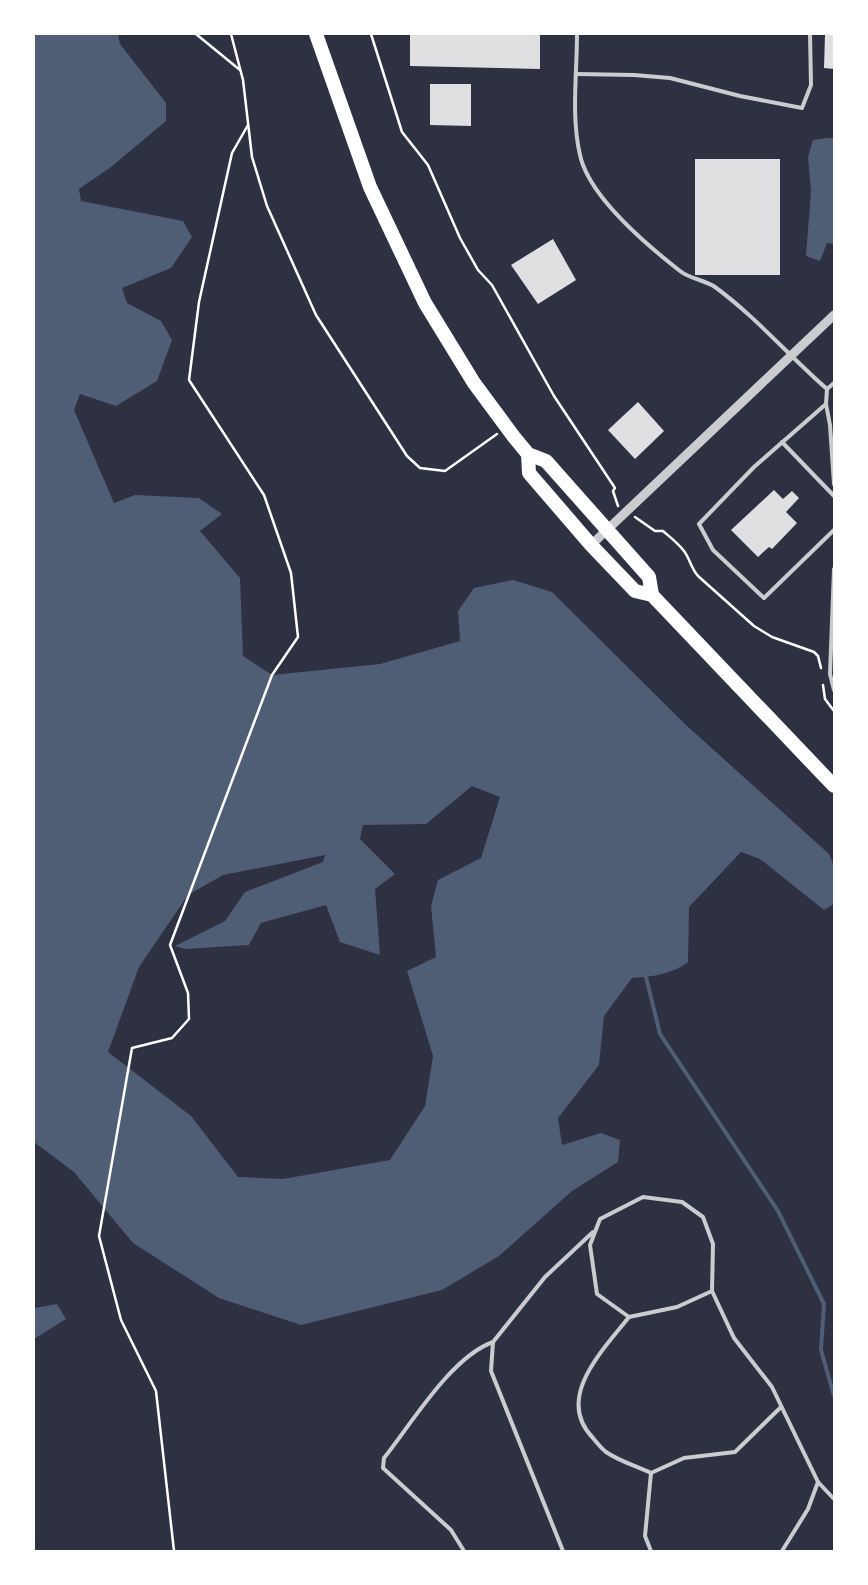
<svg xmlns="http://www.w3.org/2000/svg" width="868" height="1585" viewBox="0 0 868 1585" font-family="Helvetica,sans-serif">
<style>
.water{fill:#4f5d75;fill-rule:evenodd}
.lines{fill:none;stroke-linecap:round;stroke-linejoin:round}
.stream{stroke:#4f5d75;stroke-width:4}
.building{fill:#e0e0e3}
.path{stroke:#fff;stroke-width:2.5}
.service{stroke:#caccd0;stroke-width:4}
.tertiary{stroke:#caccd0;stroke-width:9}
.trunk{stroke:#fff;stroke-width:14}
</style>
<rect width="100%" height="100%" fill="#2d3142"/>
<g class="water">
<path d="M34,34H118L120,44L166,103V121L111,167L79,189L81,201L183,221L192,237L171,268L122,288L127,303L161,321L172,340L157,381L116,406L80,394L74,410L114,503L135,495L199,498L222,514L200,531L240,578L243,656L272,675L380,664L460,641L458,611L474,588L513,580L552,592L686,725L829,854L834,866V904L824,910L760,859L741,852L689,907L688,962C673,974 651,977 632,978L604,1016L599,1065L558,1118L562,1145L601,1133L620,1140L618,1162L572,1191L499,1256L442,1290L301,1325L219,1298L133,1243L74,1172L34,1142ZM472,786L500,797L481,858L438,880L431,906L436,957L407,971L433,1056L425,1106L390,1160L283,1179L238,1177L191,1116L108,1052L139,967L188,895L223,875L325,855L323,862L245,892L225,921L175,946L185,949L249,945L261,923L326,905L340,942L380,955L375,889L395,874L360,839L363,825L426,824Z"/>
<polygon points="827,138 834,138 834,244 827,243 820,261 806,256 811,191 808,157 813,140"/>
<polygon points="57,1304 66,1319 34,1339 34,1308"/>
</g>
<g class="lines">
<polyline class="stream" points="646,977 660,1034 778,1211 824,1304 821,1350 834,1396"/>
</g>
<g class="building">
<polygon points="410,34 540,34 540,69 410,66"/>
<polygon points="825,34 834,34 834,69 824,68"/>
<polygon points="430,84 471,84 471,126 430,125"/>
<rect x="695" y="159" width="85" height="116"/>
<polygon points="553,239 576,280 538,304 511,265"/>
<polygon points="638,402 664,431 635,459 608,430"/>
<polygon points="774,490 783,499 792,491 799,498 786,512 797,523 772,549 769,547 758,557 731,530"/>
</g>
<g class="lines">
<g class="path">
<polyline points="196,34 240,70"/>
<polyline points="231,34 243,80 252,157 267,206 316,315 407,456 420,468 445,471 497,434"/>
<polyline points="371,34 402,132 428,165 460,238 478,270 492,285 554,396 615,488 613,491 618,506"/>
<path d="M635,517L655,531H663C670,537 678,543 684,551C690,559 691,568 698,576L754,626L772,637L814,652L818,656L821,668"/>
<polyline points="823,685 825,699 834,711"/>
<polyline points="174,1551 156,1391 121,1320 99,1236 132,1048 172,1038 189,1019 188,993 170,945 272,675 298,637 291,573 264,495 189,380 199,302 232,153 248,125"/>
</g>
<g class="service">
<path d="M577,34C577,73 571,117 580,155C589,197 648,246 680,271C690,279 705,280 715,287C756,317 789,356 827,389L826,404L830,425L834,484"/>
<polyline points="577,74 634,75 670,78 740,96 802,108 811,85 810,34"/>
<polyline points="827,389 834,383"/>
<polyline points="826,404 754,467 699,524 713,550 764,598 834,530"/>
<polyline points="782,442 834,496"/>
<polyline points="834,569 830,674 834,690"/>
<polyline points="712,1291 677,1307 629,1317 597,1294 590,1245 600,1219 643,1197 682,1202 703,1217 713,1244 712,1291 734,1338 772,1387 818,1482 834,1499"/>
<path d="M629,1317C603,1350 554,1398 593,1438C597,1443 601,1448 606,1452C619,1461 636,1466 651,1473L684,1458L735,1452L781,1407"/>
<polyline points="651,1473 645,1536 651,1551"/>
<path d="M464,1551L451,1530L383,1468L384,1458C412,1423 451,1357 493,1342"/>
<polyline points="563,1551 491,1371 493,1342 545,1277 593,1232"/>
<polyline points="782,1551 808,1509 818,1482"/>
</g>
<polyline class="tertiary" points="591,545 834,315"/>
<g class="trunk">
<polyline points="316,34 370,187 425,303 474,383 514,437 528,454 546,461 649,577 652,595"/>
<polyline points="528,454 529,473 591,545 635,591 652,595 834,786"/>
</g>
</g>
<rect width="868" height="1585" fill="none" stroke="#ffffff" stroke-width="70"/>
</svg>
